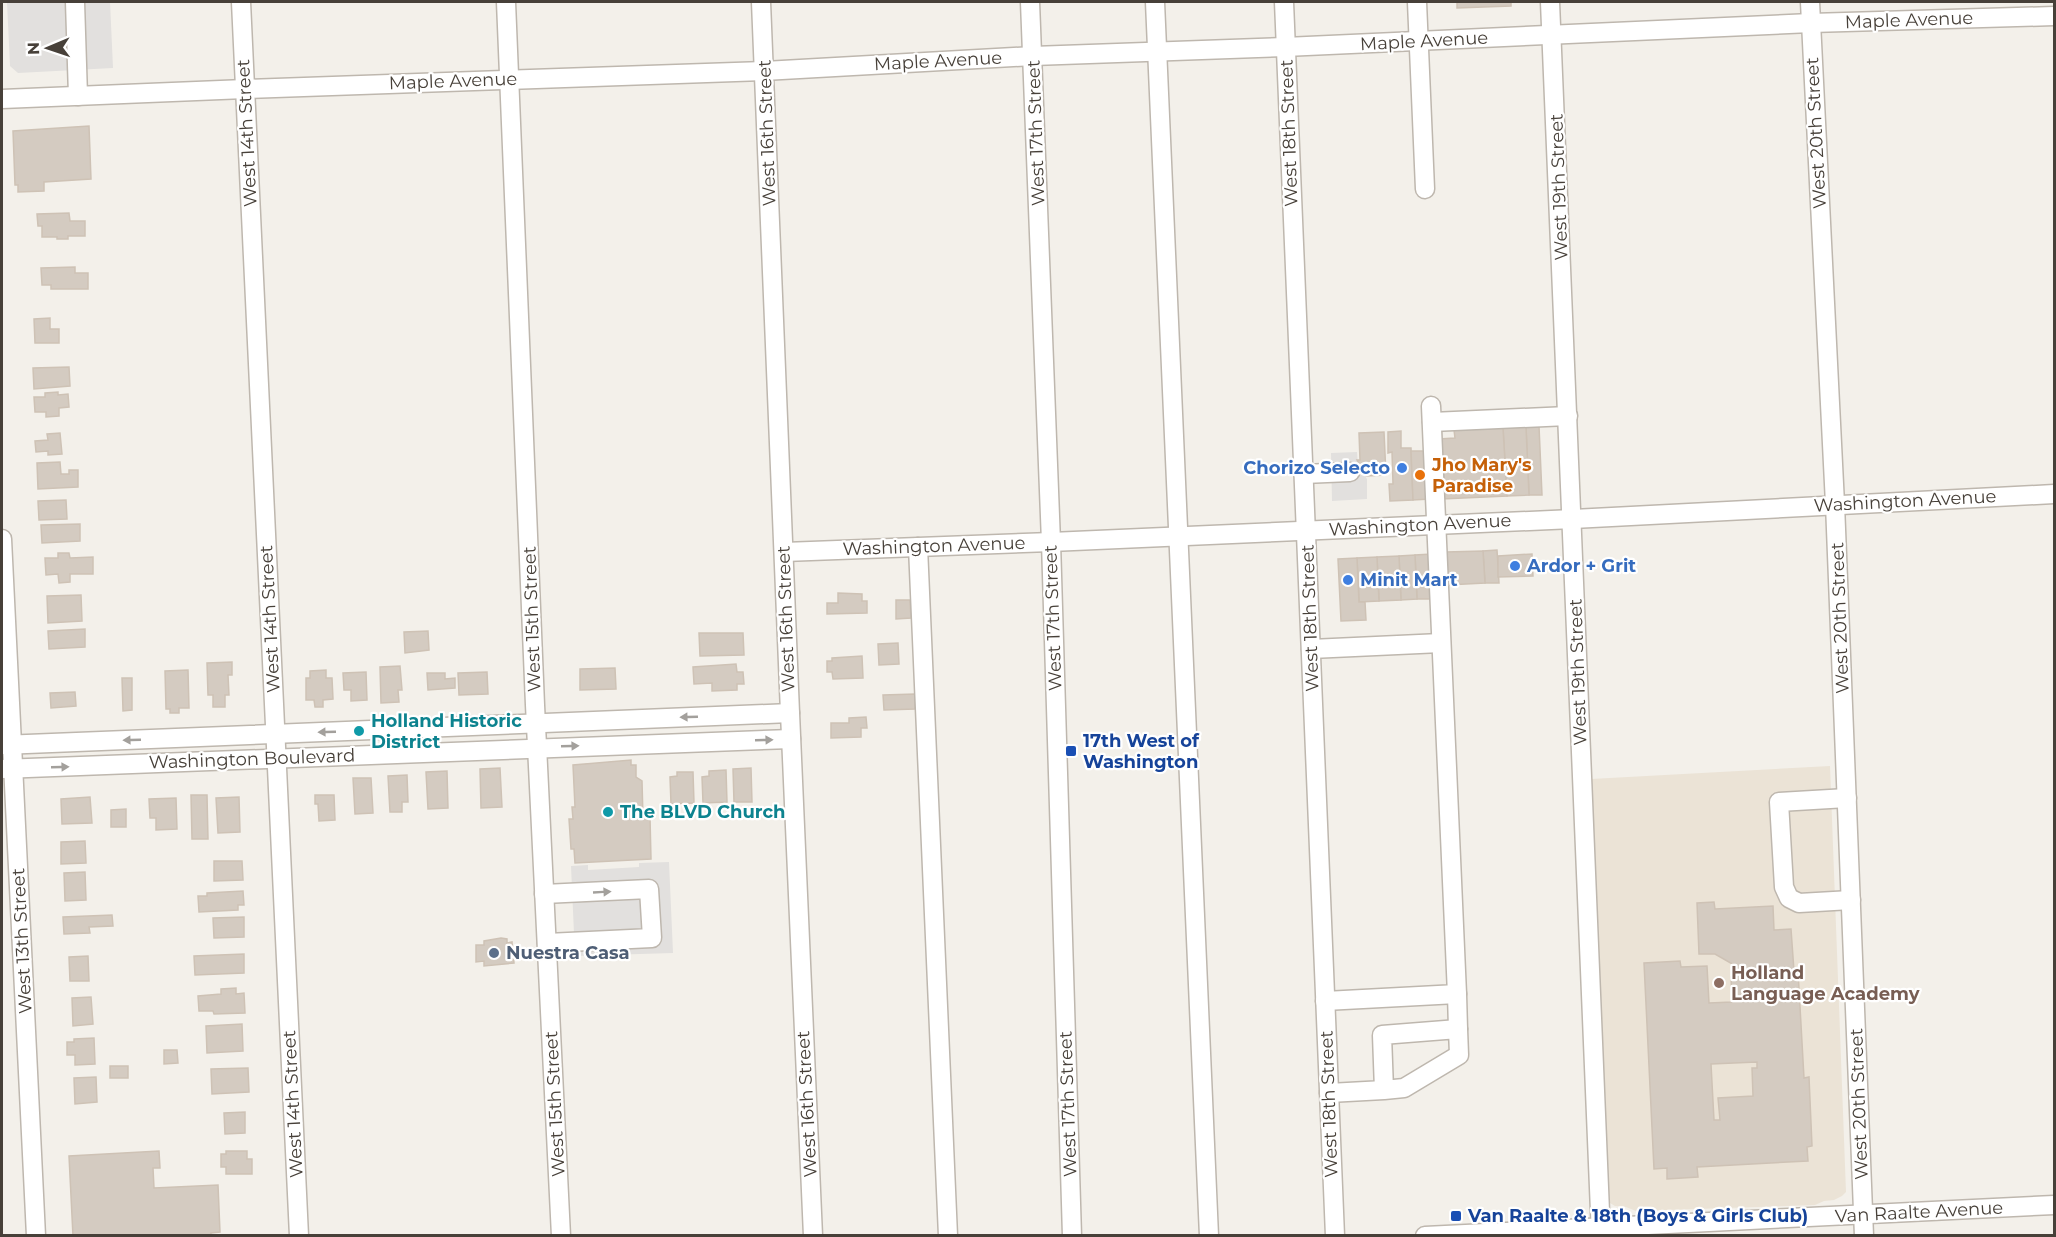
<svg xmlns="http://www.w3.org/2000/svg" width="2056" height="1237" viewBox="0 0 2056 1237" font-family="Montserrat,sans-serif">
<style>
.education{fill:#ebe3d6}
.parking{fill:#e2e0de}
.building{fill:#d4cbc1;stroke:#cec2b5;stroke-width:1.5;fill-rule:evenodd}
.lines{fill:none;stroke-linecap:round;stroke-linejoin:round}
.minor-casing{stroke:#beb7ae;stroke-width:21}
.minor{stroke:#fff;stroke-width:18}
.oneway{fill:#a3a09c}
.shop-dot{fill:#3f7fe0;stroke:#fff;stroke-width:2}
.food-dot{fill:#e8710a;stroke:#fff;stroke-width:2}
.culture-dot{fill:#0f9aa8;stroke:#fff;stroke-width:2}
.transit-dot{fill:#1a4fb4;stroke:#fff;stroke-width:2}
.service-dot{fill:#5c6f8a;stroke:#fff;stroke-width:2}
.education-dot{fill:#8d6e63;stroke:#fff;stroke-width:2}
.labels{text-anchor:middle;stroke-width:4.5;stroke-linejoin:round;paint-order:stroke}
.street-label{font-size:18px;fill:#474039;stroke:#fff}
.food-label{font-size:18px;font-weight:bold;fill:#c56008;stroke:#fff;text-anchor:start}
.shop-label{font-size:18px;font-weight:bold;fill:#366cbe;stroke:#fff;text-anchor:start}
.culture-label{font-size:18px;font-weight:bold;fill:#0d838f;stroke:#fff;text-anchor:start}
.transit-label{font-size:18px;font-weight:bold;fill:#164399;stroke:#fff;text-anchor:start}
.service-label{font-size:18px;font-weight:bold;fill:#4e5e75;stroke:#fff;text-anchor:start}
.education-label{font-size:18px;font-weight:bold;fill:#785e54;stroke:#fff;text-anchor:start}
</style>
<rect width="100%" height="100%" fill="#f3f0ea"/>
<polygon class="education" points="1830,766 1846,1192 1842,1196 1834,1200 1824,1201 1815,1205 1636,1211 1626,1207 1615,1206 1610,1203 1607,1195 1591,779"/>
<g class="parking">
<polygon points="7,2 110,2 113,68 18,73 10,66"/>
<polygon points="1357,452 1358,466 1367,479 1367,499 1332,501 1331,453"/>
<polygon points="669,862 673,953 575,956 571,866 588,865 588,870 639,867 639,863"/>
</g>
<g class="building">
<polygon points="1457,2 1511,2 1511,6 1457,8"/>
<polygon points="89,126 91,179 44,182 44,191 18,192 18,185 15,185 13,131"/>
<polygon points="69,213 70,221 85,221 85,236 68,236 68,239 57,239 57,237 42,237 42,226 38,226 37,214"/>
<polygon points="75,267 75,273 88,273 88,289 51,289 51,285 42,285 41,268"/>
<polygon points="50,318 50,329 59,329 59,343 35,343 34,319"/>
<polygon points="69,367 70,386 34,389 33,368"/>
<polygon points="58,392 58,395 68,394 69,407 59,408 59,416 46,417 46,412 35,412 34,397 45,397 45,393"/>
<polygon points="1539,426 1542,495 1529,495 1526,427"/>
<polygon points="1526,427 1529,495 1507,496 1503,428"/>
<polygon points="1503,428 1507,496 1442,499 1439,439 1455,438 1454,430"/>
<polygon points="1401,431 1401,448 1411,448 1413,500 1390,501 1389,484 1393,484 1392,452 1388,453 1388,432"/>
<polygon points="1384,432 1386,475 1366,476 1357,460 1360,460 1359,433"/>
<polygon points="60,433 62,454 48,455 48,451 36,452 35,441 48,440 47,434"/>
<polygon points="1411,451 1428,451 1430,499 1413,500"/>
<polygon points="60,462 61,474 69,474 69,470 78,470 78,487 38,489 37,463"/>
<polygon points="66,500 67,519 39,520 38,501"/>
<polygon points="80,524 80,541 42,543 41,525"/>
<polygon points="1497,550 1499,583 1485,583 1483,551"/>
<polygon points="1483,551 1485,583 1447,585 1446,552"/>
<polygon points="58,553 69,553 70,558 93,557 93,574 70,574 70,582 59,583 58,574 46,575 45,558 58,558"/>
<polygon points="1432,554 1434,599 1417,599 1415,555"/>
<polygon points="1532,554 1533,576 1498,577 1498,556"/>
<polygon points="1415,555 1417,599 1401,600 1399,556"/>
<polygon points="1399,556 1401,600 1379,601 1377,557"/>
<polygon points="1377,557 1379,601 1359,602 1357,558"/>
<polygon points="1357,558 1359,602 1365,602 1366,620 1341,621 1338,559"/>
<polygon points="838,593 862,594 862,601 867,601 867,613 827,614 827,603 838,603"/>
<polygon points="81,595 82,621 48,623 47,596"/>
<polygon points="896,600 910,600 911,618 896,619"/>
<polygon points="85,629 85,647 49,649 48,631"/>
<polygon points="428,631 429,650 405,653 404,632"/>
<polygon points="699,633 743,633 744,655 700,656"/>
<polygon points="898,643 899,664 879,665 878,644"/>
<polygon points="862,656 863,678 833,679 832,672 827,672 827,661 832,661 832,658"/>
<polygon points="232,662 232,675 228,675 229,695 225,695 225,707 213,707 213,695 208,695 207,663"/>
<polygon points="736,664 737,672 743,672 744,684 737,684 737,690 712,691 712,683 694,684 693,667"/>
<polygon points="400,666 402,690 398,690 399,702 381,703 380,667"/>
<polygon points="615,668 616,689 580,690 580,669"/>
<polygon points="188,670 189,708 179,708 179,713 170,713 170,709 166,709 165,671"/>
<polygon points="326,670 326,678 332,678 333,699 323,700 323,707 315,707 314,700 306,700 306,678 310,678 310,671"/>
<polygon points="366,672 367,700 351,701 351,690 344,690 343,673"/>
<polygon points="487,672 488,694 459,695 458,673"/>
<polygon points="427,673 445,673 445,679 455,678 455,688 428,690"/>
<polygon points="122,678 132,678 132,710 123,711"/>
<polygon points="75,692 76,706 51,708 50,693"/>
<polygon points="915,694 915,709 884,710 883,695"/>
<polygon points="866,717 867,728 861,728 861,737 831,738 831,723 849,723 849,718"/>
<polygon points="631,760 631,765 636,765 636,777 642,781 643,818 650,817 651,859 575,863 574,849 571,849 569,819 573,819 572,807 575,807 573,765"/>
<polygon points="500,768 502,807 481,808 480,769"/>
<polygon points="751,768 752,802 734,802 733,769"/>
<polygon points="726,770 727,802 703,803 702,777 709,776 709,771"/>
<polygon points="447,771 448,808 428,809 426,772"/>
<polygon points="677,772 693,772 694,803 671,804 670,777 677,776"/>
<polygon points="407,775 408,802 402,802 402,812 390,812 388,776"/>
<polygon points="353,778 371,778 373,813 355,814"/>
<polygon points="191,795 207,795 208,839 192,839"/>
<polygon points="315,795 334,795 335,820 319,821 318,804 315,804"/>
<polygon points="90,797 92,823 62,824 61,799"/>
<polygon points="239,797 240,832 218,833 216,798"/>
<polygon points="176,798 177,829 156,830 156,818 150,818 149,799"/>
<polygon points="126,809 126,827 111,827 111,810"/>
<polygon points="85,841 86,863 61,864 61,842"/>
<polygon points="214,861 242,861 243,880 214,881"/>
<polygon points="85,872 86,900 65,901 64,873"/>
<polygon points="243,891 244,905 238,905 238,910 199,912 198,896 207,896 207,893"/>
<path d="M1714,902L1715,909L1773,906L1774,930L1791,929L1794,971H1798L1804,1078L1809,1077L1812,1146L1807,1147L1808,1161L1697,1167L1698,1177L1667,1179V1168L1654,1169L1644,963L1680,961L1681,967L1707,966L1709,1003L1732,1002L1731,977H1737L1736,966L1715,954H1699L1697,903ZM1757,1062V1068H1752L1753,1096L1718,1098L1720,1120H1714L1711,1064Z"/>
<polygon points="112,915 113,926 89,927 90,933 64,934 63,917"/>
<polygon points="244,917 244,937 214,938 213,918"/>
<polygon points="501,938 507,939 507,943 512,942 514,963 484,966 484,961 476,962 476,945 484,945 484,941"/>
<polygon points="244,954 244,973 195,975 194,956"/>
<polygon points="88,956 89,981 70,981 69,957"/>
<polygon points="236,988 236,994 244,993 245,1013 214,1014 213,1011 199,1011 198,996 221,994 221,989"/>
<polygon points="91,997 93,1024 73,1026 72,998"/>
<polygon points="242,1024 243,1051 207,1053 206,1026"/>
<polygon points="94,1038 95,1064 75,1065 75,1055 67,1055 67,1042 74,1042 74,1039"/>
<polygon points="164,1050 177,1050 178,1063 164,1064"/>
<rect x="110" y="1066" width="18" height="12"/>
<polygon points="248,1068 249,1092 212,1094 211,1069"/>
<polygon points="96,1077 97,1102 75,1104 74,1078"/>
<polygon points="245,1112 245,1133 225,1134 224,1113"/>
<polygon points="159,1151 160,1168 153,1168 154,1188 218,1185 220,1232 211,1233 211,1236 73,1236 69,1156"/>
<polygon points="226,1151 247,1151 247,1159 252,1159 252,1174 226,1174 226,1167 221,1167 221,1154 226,1154"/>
</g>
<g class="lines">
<defs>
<g id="minor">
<polyline points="75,2 78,96"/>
<polyline points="241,2 299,1236"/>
<polyline points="506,2 535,705 561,1236"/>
<polyline points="761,2 790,713 813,1236"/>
<polyline points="1030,2 1051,542 1072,1236"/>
<polyline points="1155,2 1209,1236"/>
<polyline points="1284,2 1335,1236"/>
<polyline points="1417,2 1425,189"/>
<polyline points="1550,2 1601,1236"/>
<polyline points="1810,2 1835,504 1864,1236"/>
<polyline points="2,99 245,89 764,71 1033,56 1285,47 1811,23 2054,16"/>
<polyline points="1432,422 1568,416"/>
<polyline points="1304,474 1350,472"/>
<polyline points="2,539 36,1236"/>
<polyline points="918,547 948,1236"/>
<polyline points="784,552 1051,542 1573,519 2054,494"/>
<polyline points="1311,649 1441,643"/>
<polyline points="2,745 790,713"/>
<polyline points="2,769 791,739"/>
<polyline points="1847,798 1779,802 1784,887 1789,898 1799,903 1851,900"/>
<polyline points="544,894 649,889 652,938 547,943"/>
<polyline points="1457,994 1458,1029"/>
<polyline points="1325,1001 1457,994 1431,406"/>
<polyline points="1329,1093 1384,1090 1382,1035 1458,1029 1459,1055 1404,1088 1384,1090"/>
<polyline points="1425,1236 2054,1205"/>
</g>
</defs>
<use href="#minor" class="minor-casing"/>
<use href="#minor" class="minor"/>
</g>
<defs><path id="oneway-solid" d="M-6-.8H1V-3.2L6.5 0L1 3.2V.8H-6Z" transform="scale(1.5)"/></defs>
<g class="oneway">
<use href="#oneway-solid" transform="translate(689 717) rotate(178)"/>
<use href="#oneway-solid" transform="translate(327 732) rotate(178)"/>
<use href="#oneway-solid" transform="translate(132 740) rotate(178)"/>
<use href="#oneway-solid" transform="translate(764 740) rotate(-2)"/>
<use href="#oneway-solid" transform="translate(570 746) rotate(-2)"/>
<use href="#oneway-solid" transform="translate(60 767) rotate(-2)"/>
<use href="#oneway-solid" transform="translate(602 892) rotate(-3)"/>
</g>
<g class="shop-dot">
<circle cx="1402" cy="468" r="6"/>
<circle cx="1515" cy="566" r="6"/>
<circle cx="1348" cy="580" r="6"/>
</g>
<circle class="food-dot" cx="1420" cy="475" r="6"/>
<g class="culture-dot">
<circle cx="359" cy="731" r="6"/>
<circle cx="608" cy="812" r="6"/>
</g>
<g class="transit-dot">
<rect x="1065" y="745" width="12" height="12" rx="3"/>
<rect x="1450" y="1210" width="12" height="12" rx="3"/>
</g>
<circle class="service-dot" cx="494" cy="953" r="6"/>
<circle class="education-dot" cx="1719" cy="983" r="6"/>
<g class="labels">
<g class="street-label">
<text transform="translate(1909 20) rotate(-2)" y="6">Maple Avenue</text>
<text transform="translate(1424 41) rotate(-3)" y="6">Maple Avenue</text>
<text transform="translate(938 61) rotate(-3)" y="6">Maple Avenue</text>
<text transform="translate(453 81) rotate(-2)" y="6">Maple Avenue</text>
<text transform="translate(247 133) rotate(-93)" y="6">West 14th Street</text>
<text transform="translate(767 133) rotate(-92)" y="6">West 16th Street</text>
<text transform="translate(1036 133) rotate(-92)" y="6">West 17th Street</text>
<text transform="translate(1289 133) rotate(-92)" y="6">West 18th Street</text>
<text transform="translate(1816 133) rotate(-93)" y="6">West 20th Street</text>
<text transform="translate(1559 187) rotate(-92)" y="6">West 19th Street</text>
<text transform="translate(1905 501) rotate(-3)" y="6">Washington Avenue</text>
<text transform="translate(1420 525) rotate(-3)" y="6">Washington Avenue</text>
<text transform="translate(934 546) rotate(-2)" y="6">Washington Avenue</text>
<text transform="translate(1053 618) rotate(-92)" y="6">West 17th Street</text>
<text transform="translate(1310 618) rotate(-92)" y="6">West 18th Street</text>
<text transform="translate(1840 618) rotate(-92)" y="6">West 20th Street</text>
<text transform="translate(270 619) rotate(-93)" y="6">West 14th Street</text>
<text transform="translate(532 619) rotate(-92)" y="6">West 15th Street</text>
<text transform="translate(786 619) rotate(-92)" y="6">West 16th Street</text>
<text transform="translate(1578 672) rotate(-92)" y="6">West 19th Street</text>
<text transform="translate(252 759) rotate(-2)" y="6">Washington Boulevard</text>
<text transform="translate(22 941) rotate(-93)" y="6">West 13th Street</text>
<text transform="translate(293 1104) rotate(-93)" y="6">West 14th Street</text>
<text transform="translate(555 1104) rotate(-93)" y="6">West 15th Street</text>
<text transform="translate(807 1104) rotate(-93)" y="6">West 16th Street</text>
<text transform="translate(1068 1104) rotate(-92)" y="6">West 17th Street</text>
<text transform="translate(1329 1104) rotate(-92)" y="6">West 18th Street</text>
<text transform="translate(1859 1104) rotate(-92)" y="6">West 20th Street</text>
<text transform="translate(1919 1212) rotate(-3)" y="6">Van Raalte Avenue</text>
</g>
<g class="food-label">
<text x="1432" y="471">Jho Mary's<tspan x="1432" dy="21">Paradise</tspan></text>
</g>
<g class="shop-label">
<text x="1390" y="474" text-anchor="end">Chorizo Selecto</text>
<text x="1527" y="572">Ardor + Grit</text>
<text x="1360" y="586">Minit Mart</text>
</g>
<g class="culture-label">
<text x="371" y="727">Holland Historic<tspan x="371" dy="21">District</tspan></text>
<text x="620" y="818">The BLVD Church</text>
</g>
<g class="transit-label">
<text x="1083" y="747">17th West of<tspan x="1083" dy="21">Washington</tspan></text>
<text x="1468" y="1222">Van Raalte &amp; 18th (Boys &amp; Girls Club)</text>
</g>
<g class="service-label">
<text x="506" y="959">Nuestra Casa</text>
</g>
<g class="education-label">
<text x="1731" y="979">Holland<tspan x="1731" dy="21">Language Academy</tspan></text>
</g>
</g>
<rect width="2056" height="1237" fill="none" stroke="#474039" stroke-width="6"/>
<g transform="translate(48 48) rotate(268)" stroke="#ffffff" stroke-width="4.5" paint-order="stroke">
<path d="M0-4.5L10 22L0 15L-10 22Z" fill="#474039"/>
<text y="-9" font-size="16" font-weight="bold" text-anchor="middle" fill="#474039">N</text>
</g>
</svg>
